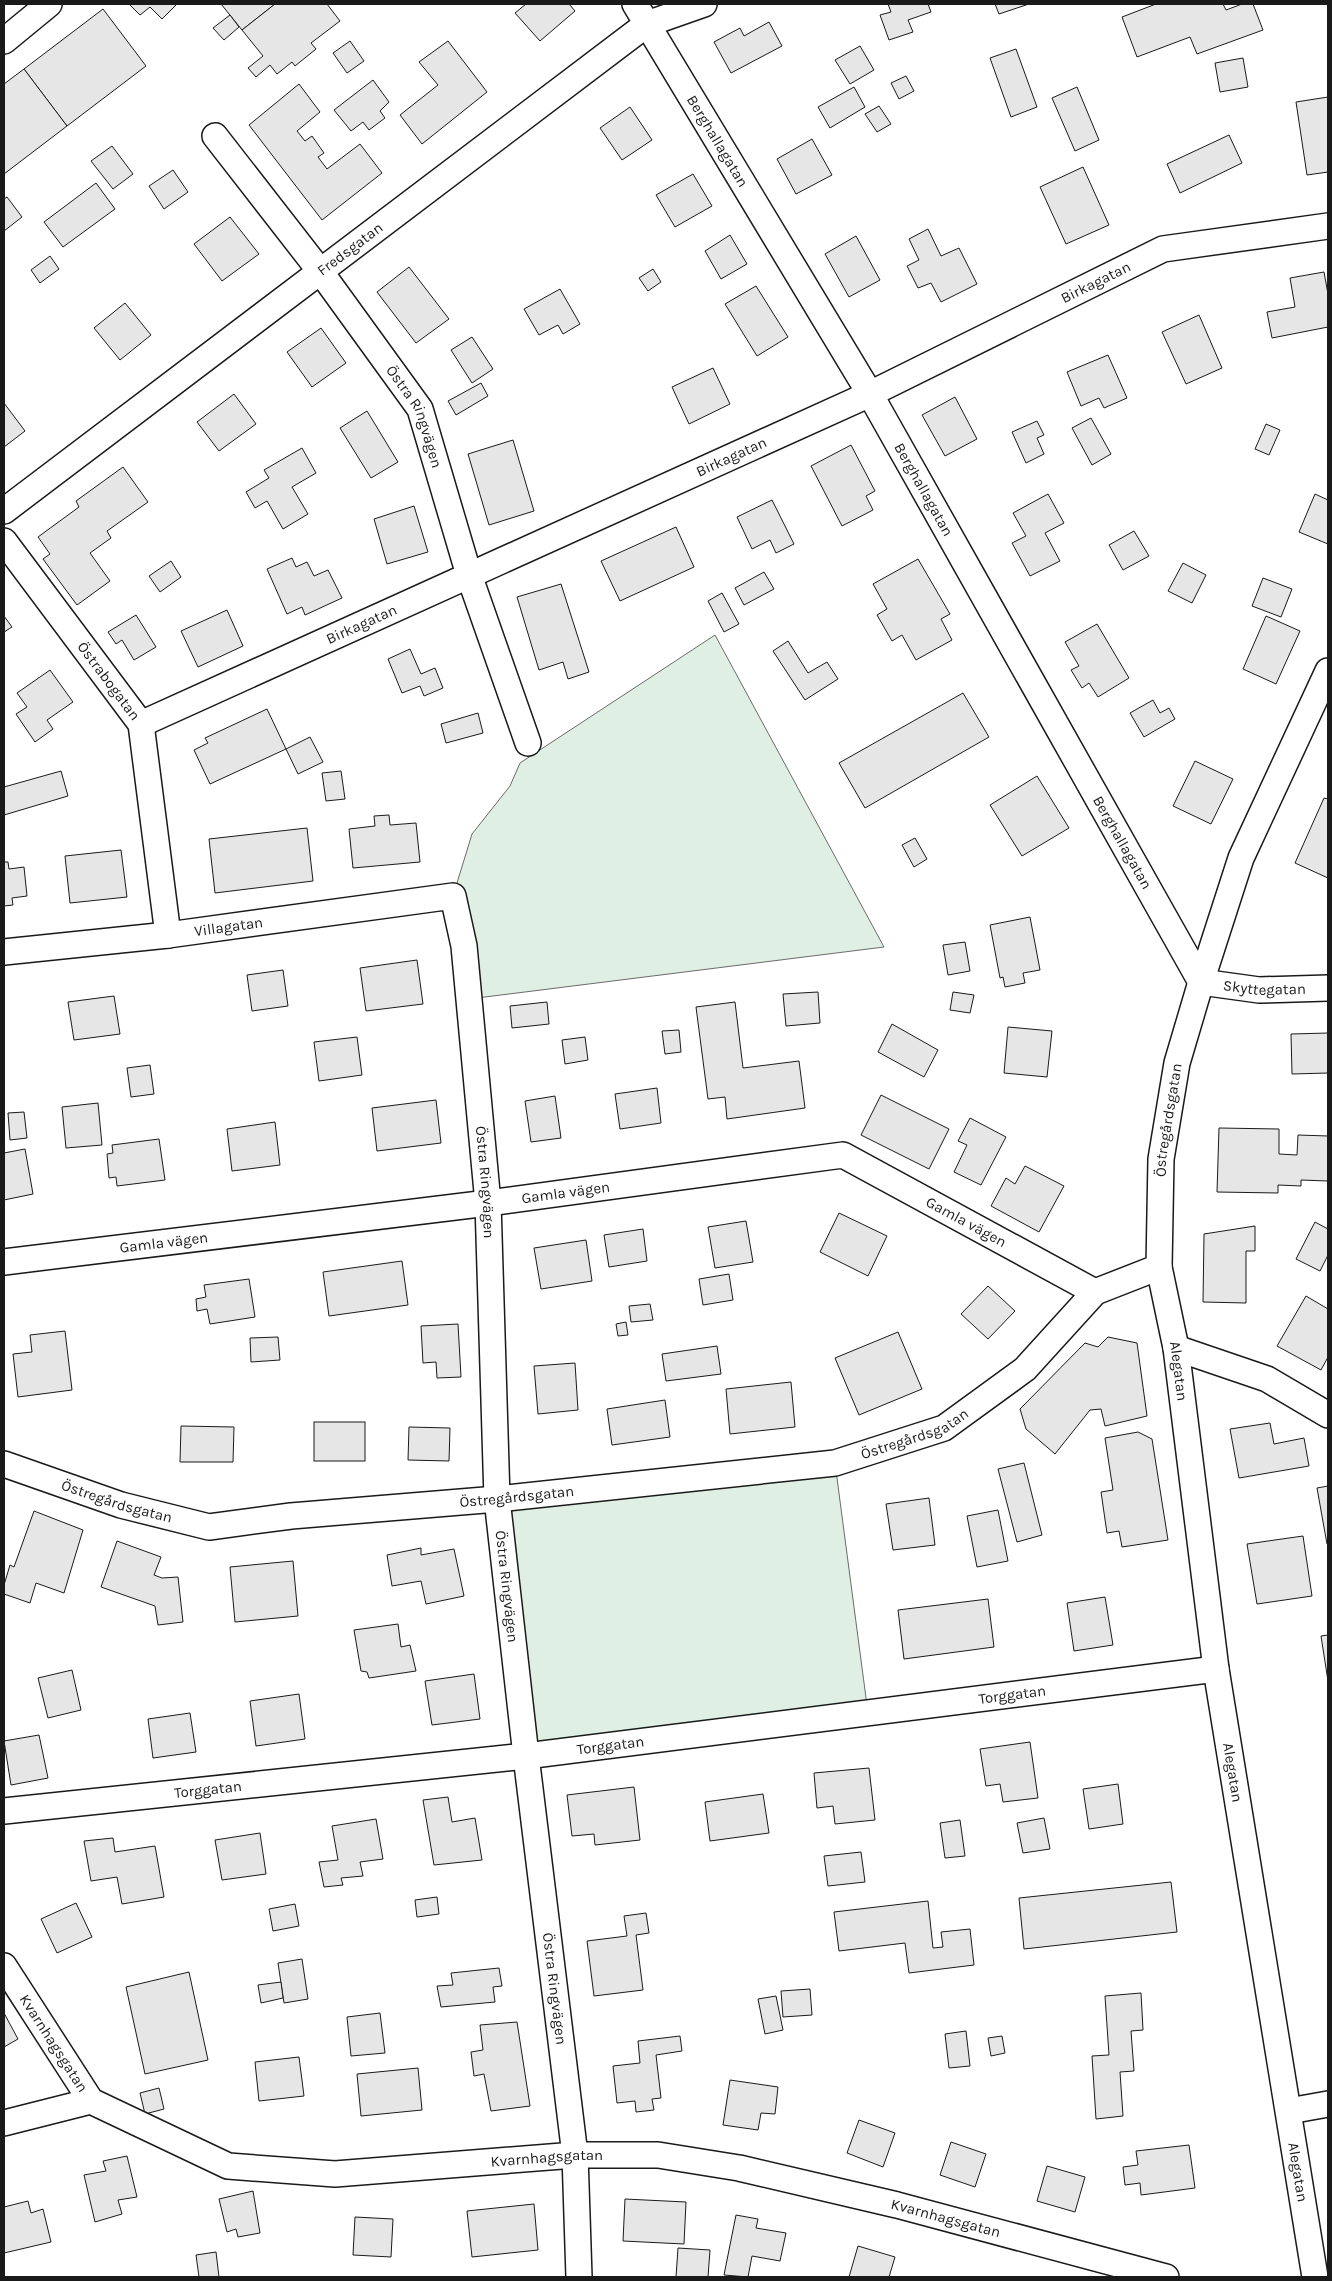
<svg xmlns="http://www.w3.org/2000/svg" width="1332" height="2281" viewBox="0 0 1332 2281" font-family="Karla,sans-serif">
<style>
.green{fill:#e0efe3;stroke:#6a6a6a}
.building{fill:#e6e6e6;stroke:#1a1a1a}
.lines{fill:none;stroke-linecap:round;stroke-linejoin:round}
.street-casing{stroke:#1a1a1a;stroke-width:28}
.street{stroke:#fff;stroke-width:25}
.labels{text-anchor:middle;stroke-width:4;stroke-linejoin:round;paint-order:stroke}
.street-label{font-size:15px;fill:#1a1a1a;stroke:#fff}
</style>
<rect width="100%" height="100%" fill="#fff"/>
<g class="green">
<polygon points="715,635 884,947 469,999 453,896 472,834 510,786 520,763"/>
<polygon points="835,1463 868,1713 526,1756 497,1499"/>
</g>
<g class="building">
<polygon points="129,4 177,4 162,19 150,7 140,15"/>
<polygon points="221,4 275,4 242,30"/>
<polygon points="275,4 327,4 340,21 311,43 316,49 295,66 292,62 277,74 270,65 256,77 248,68 263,56 242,30"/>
<polygon points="526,4 569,4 575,11 540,41 515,13"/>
<polygon points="888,4 928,4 931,12 908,20 913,32 889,40 880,15 891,12"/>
<polygon points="995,4 1029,4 999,14"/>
<polygon points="1156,4 1223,4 1226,10 1242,4 1253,4 1263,30 1197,54 1190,37 1137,57 1122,17"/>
<polygon points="103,9 146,66 67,126 24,69"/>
<polygon points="230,15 239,27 224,40 213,28"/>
<polygon points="769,22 782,46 731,73 714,42 740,28 744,36"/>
<polygon points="350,41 364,61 347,73 333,53"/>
<polygon points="448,41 487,92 422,144 400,115 438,85 419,62"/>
<polygon points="860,46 874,70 850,84 835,60"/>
<polygon points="1016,49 1037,107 1011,117 990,58"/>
<polygon points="1243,58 1248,87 1220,92 1215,63"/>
<polygon points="24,69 67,126 4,174 4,84"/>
<polygon points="906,76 914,91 899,99 891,83"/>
<polygon points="373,80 389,102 380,111 385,118 369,130 363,122 351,131 334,110"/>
<polygon points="299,84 320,112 297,131 305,141 312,136 324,153 318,157 327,169 360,144 382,173 322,220 249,125"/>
<polygon points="854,87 865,107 830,128 818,107"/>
<polygon points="1077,87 1099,140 1075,151 1052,98"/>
<polygon points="1328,97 1328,172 1307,175 1296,102"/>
<polygon points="879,106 891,124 877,132 865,114"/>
<polygon points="630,107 652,140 622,160 600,128"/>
<polygon points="1229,135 1242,163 1180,193 1167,164"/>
<polygon points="812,139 832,175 796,194 777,159"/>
<polygon points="112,146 133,174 113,189 91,161"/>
<polygon points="1083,167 1109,225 1066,244 1040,187"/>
<polygon points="173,170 188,192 164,209 149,186"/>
<polygon points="693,174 712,206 675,227 656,195"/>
<polygon points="96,183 115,209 63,247 44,222"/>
<polygon points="7,197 22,217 4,231 4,199"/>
<polygon points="230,217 259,254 222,281 194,244"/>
<polygon points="928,229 941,256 959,248 977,284 941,302 931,283 918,288 907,266 919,260 909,239"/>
<polygon points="730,235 747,264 721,279 705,251"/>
<polygon points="856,236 880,280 849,297 825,254"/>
<polygon points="50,256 59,269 40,283 31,270"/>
<polygon points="409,267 449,319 416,343 377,292"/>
<polygon points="653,269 661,282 648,291 639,278"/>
<polygon points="1324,272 1328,294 1328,327 1272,338 1267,312 1295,307 1290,278"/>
<polygon points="756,286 788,337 757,356 725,304"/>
<polygon points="560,289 580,324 563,334 558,325 539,335 524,309"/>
<polygon points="125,303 151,335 120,360 94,328"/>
<polygon points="1199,315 1222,368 1186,384 1162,332"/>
<polygon points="321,328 346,363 312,387 287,352"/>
<polygon points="472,337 493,369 472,383 451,350"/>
<polygon points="1108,355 1127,398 1104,408 1099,398 1081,406 1067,372"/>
<polygon points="713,368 730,404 689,424 672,387"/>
<polygon points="481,383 488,396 456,415 448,401"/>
<polygon points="234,394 256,424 219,451 197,422"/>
<polygon points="955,397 977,439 945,456 922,415"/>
<polygon points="4,403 25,431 4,447"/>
<polygon points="367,411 398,462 371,478 340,428"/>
<polygon points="1091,418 1111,454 1092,465 1072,428"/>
<polygon points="1037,421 1044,435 1037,438 1044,454 1026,463 1012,432"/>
<polygon points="1266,424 1280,430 1269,455 1255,449"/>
<polygon points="513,440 534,511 489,525 468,454"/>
<polygon points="851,445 875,491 866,496 873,510 842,526 811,466"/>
<polygon points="302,448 316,473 292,487 308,514 283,529 267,501 255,508 246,492 269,478 264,470"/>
<polygon points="123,467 148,502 107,531 111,538 90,553 110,581 77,605 43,559 50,554 38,537 79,507 76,501"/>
<polygon points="1048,494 1064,523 1045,533 1060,561 1030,576 1012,543 1026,536 1013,513"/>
<polygon points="1315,494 1328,500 1328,544 1299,532"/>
<polygon points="772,500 794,544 776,553 770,540 752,549 737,517"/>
<polygon points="414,506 428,552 387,564 374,519"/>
<polygon points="676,527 694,567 620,601 601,561"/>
<polygon points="1134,531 1149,556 1123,570 1109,545"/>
<polygon points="292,558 296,567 307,562 314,576 328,570 342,598 305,615 302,607 287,614 267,569"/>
<polygon points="918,559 950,614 941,619 952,640 916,660 902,635 892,641 877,615 887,609 873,584"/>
<polygon points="171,561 181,577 160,592 149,576"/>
<polygon points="1183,563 1206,575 1192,603 1168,591"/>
<polygon points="764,572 774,589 744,605 735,588"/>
<polygon points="1263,578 1292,589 1281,617 1252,606"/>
<polygon points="561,584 589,672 568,679 563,662 539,670 517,597"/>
<polygon points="722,593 739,624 724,632 708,601"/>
<polygon points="227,610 243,646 198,667 181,631"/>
<polygon points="136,615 156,647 134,660 122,640 116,644 108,632"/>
<polygon points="4,616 12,627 4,632"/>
<polygon points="1266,616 1300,631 1276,684 1243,669"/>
<polygon points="1097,624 1129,678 1098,697 1089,683 1082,688 1071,670 1079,666 1065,642"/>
<polygon points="788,641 808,673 827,662 838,679 805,700 773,651"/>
<polygon points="410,649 421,674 435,668 443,688 424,696 420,686 402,693 388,659"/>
<polygon points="50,670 73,702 47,720 53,729 35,742 16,714 27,707 17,693"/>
<polygon points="963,693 989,737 865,808 839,763"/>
<polygon points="1153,700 1160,713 1169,708 1175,719 1144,737 1130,713"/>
<polygon points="267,709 286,749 210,784 194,750 208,743 205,738"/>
<polygon points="478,713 483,733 446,743 441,724"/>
<polygon points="310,737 323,762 298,774 286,749"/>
<polygon points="1195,761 1233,779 1211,824 1173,806"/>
<polygon points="61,771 68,796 4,815 4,787"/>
<polygon points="341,771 345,799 326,801 322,773"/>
<polygon points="1037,776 1069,828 1022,856 990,805"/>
<polygon points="1324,798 1328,799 1328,878 1295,863"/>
<polygon points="389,815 390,825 416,823 420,862 353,868 349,829 375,826 374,816"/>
<polygon points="307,828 313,881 215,893 209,839"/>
<polygon points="915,838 927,859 914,867 902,845"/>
<polygon points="121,850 127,897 70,903 65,856"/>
<polygon points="4,862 8,862 9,869 24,867 27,896 12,898 13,905 4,906"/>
<polygon points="1030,917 1040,970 1023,973 1025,983 1005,987 1003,977 1000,978 990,925"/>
<polygon points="965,942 970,971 948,975 943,945"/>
<polygon points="417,960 423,1004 366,1011 360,968"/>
<polygon points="283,970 288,1006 252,1011 247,975"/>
<polygon points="818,992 820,1023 786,1026 783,994"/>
<polygon points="953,992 974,995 970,1013 950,1010"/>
<polygon points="114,996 120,1034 74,1040 68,1002"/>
<polygon points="547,1002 549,1024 512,1028 510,1006"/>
<polygon points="735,1002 743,1068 799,1061 805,1108 727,1119 725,1097 708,1099 696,1007"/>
<polygon points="892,1024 938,1050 924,1077 878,1052"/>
<polygon points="1008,1027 1052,1031 1047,1077 1004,1073"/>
<polygon points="679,1030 681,1052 665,1054 662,1031"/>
<polygon points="1328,1033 1328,1073 1292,1074 1291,1034"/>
<polygon points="357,1037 362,1075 319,1081 314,1042"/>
<polygon points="585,1037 588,1060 565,1064 562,1040"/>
<polygon points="150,1065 154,1094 131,1097 127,1068"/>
<polygon points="657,1088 661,1123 620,1129 615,1094"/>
<polygon points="881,1095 949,1129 929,1169 861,1135"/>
<polygon points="555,1096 561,1138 531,1142 525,1101"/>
<polygon points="436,1100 441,1143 377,1151 372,1108"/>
<polygon points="98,1103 102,1145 66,1148 62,1107"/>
<polygon points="24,1112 27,1138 10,1140 8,1113"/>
<polygon points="970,1118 1006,1137 981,1185 954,1172 967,1145 958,1141"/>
<polygon points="275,1122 280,1165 232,1171 227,1129"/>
<polygon points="1219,1128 1279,1129 1279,1154 1297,1155 1298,1135 1328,1136 1328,1181 1301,1180 1301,1186 1278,1185 1278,1193 1217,1192"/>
<polygon points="159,1139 165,1180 117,1186 116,1177 109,1178 107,1154 113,1153 112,1145"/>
<polygon points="25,1149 33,1194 4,1200 4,1153"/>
<polygon points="1025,1166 1064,1186 1039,1232 991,1206 1006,1178 1015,1184"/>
<polygon points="839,1213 887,1236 868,1276 820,1252"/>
<polygon points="746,1221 753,1262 715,1268 708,1227"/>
<polygon points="1315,1222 1328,1229 1328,1255 1320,1271 1296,1259"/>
<polygon points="1255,1226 1255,1251 1246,1251 1246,1303 1203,1302 1204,1234"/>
<polygon points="643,1229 647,1261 609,1267 604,1235"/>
<polygon points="586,1240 592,1281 541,1289 534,1248"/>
<polygon points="402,1261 408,1305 329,1316 323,1272"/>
<polygon points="729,1274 733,1300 703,1305 699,1279"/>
<polygon points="249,1279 255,1317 210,1324 207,1309 197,1311 196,1299 206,1297 204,1285"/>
<polygon points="988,1286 1015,1311 988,1339 961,1314"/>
<polygon points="1306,1296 1328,1309 1328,1357 1321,1370 1277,1346"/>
<polygon points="650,1304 653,1320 631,1322 629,1306"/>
<polygon points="626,1322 628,1335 618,1336 616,1324"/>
<polygon points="458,1324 461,1377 437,1378 436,1362 423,1363 421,1326"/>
<polygon points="65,1331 72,1390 18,1397 13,1354 32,1352 30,1335"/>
<polygon points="898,1332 922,1389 859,1415 835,1358"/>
<polygon points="278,1337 280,1360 251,1362 250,1338"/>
<polygon points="1108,1337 1137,1343 1147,1416 1105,1426 1101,1409 1090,1410 1055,1454 1026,1429 1020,1409 1085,1343 1098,1347"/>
<polygon points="717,1346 721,1374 666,1381 662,1354"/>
<polygon points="575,1363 578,1410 538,1414 534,1366"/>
<polygon points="791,1382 795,1427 730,1434 726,1389"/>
<polygon points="665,1400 670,1437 612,1445 607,1409"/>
<rect x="314" y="1422" width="51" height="39"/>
<polygon points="1270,1423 1274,1444 1304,1438 1309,1466 1239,1478 1230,1429"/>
<polygon points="181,1426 234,1427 233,1462 180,1462"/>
<polygon points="409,1427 450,1428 449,1461 408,1460"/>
<polygon points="1138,1432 1152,1439 1168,1540 1122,1547 1119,1531 1107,1533 1101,1492 1113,1490 1105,1438"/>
<polygon points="1024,1463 1042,1535 1017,1542 998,1469"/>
<polygon points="1328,1486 1328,1544 1327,1544 1317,1488"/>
<polygon points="929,1498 935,1545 893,1550 886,1504"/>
<polygon points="998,1510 1008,1561 977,1567 967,1516"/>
<polygon points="34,1511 83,1530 64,1593 36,1583 30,1603 4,1594 4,1585 10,1565 14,1567"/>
<polygon points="1303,1536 1312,1596 1257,1604 1247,1544"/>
<polygon points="117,1541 161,1557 154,1575 162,1578 178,1577 183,1622 158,1625 155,1606 101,1587"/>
<polygon points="421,1548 421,1555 454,1549 464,1596 426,1604 421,1581 392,1586 387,1555"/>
<polygon points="293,1561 298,1616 235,1622 230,1567"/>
<polygon points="1105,1597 1113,1645 1074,1651 1067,1603"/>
<polygon points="988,1599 994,1647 904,1659 898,1610"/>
<polygon points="398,1624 401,1647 410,1645 416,1671 369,1678 367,1672 361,1671 354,1630"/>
<polygon points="1328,1635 1328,1681 1321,1636"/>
<polygon points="72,1670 81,1710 48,1718 38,1678"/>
<polygon points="474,1674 480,1719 432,1725 425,1681"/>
<polygon points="299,1694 305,1739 256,1746 250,1701"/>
<polygon points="190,1713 196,1752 153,1758 148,1719"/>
<polygon points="39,1735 48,1778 11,1785 4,1741"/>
<polygon points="1030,1742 1038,1798 1003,1802 1000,1784 986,1786 980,1749"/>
<polygon points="869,1768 875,1820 835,1824 833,1806 817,1808 814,1773"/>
<polygon points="1118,1784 1123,1824 1089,1829 1083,1789"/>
<polygon points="634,1787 640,1840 595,1845 594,1834 572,1836 567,1795"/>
<polygon points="763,1794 769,1833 710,1841 705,1802"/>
<polygon points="448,1797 452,1822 475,1818 482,1860 434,1865 423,1800"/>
<polygon points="1044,1818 1050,1849 1023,1853 1017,1823"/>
<polygon points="376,1819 383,1859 360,1862 363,1876 341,1878 343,1885 324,1887 319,1862 338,1860 332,1826"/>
<polygon points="960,1820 965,1856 945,1858 940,1823"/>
<polygon points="260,1833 266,1874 222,1880 215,1840"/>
<polygon points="113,1838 115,1852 155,1846 164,1897 122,1904 117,1877 91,1881 84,1841"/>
<polygon points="861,1852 865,1882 828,1886 824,1856"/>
<polygon points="1171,1882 1177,1932 1024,1949 1019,1898"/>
<polygon points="437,1897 439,1914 417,1917 415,1900"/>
<polygon points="928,1901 933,1948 943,1947 941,1932 970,1929 974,1965 909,1973 905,1943 839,1951 834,1912"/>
<polygon points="76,1903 92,1937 57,1953 41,1919"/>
<polygon points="295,1904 299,1926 273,1931 269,1909"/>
<polygon points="646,1913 649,1933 636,1935 643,1990 594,1996 587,1941 627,1936 624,1916"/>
<polygon points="302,1959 308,1999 284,2003 278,1963"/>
<polygon points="499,1968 502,1986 493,1987 495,2002 441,2007 437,1986 453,1985 451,1973"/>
<polygon points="189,1972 208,2060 145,2074 126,1987"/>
<polygon points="281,1982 283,1998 261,2003 258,1985"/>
<polygon points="810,1989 812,2015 783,2017 781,1991"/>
<polygon points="1141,1993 1143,2030 1131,2031 1134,2071 1120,2072 1123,2116 1096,2119 1092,2056 1109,2055 1105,1996"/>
<polygon points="776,1996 783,2030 765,2034 758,1999"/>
<polygon points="4,2013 18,2039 4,2047"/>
<polygon points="380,2013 385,2053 351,2056 347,2017"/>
<polygon points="517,2022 530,2106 491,2111 484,2074 474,2076 471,2052 483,2050 480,2025"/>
<polygon points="966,2031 970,2066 949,2068 945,2034"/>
<polygon points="680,2036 682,2051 656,2055 661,2098 652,2099 654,2110 636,2112 635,2101 617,2103 613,2066 640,2063 638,2041"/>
<polygon points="1002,2036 1005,2053 991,2056 988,2038"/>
<polygon points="299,2057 304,2096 259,2101 255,2062"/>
<polygon points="418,2068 422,2110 361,2116 357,2074"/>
<polygon points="730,2080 778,2087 775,2114 761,2113 758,2130 723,2125"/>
<polygon points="159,2088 164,2109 145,2114 140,2093"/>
<polygon points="859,2120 895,2133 883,2167 847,2153"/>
<polygon points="951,2142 986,2154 975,2187 940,2175"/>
<polygon points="1189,2145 1195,2188 1141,2195 1140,2183 1125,2185 1123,2167 1138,2165 1136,2151"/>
<polygon points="127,2156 137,2197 118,2200 122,2214 95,2222 84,2175 106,2171 103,2161"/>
<polygon points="1047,2166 1085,2177 1075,2212 1037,2201"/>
<polygon points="253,2191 260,2233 238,2237 236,2229 227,2232 219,2199"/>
<polygon points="625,2199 686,2202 684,2244 623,2241"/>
<polygon points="28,2201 31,2213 43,2209 51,2242 4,2253 4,2207"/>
<polygon points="534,2204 538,2250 472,2257 467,2211"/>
<polygon points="736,2215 758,2219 756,2228 786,2233 780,2261 752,2256 748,2277 724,2275"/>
<polygon points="355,2217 393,2219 391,2257 353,2255"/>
<polygon points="858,2246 895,2257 889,2277 849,2277"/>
<polygon points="678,2248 710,2250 708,2277 676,2277"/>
<polygon points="216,2252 219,2277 199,2277 196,2255"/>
</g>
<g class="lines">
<defs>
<g id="street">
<path id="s1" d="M635,4L870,394L1201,982"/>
<polyline points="4,41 49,4"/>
<path id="s2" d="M215,136L320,271L420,409L469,575L528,743"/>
<path id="s3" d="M4,511L647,24L704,4"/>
<path id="s4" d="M4,541L141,724L168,935"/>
<path id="s5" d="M141,724L870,394L1163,249L1328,226"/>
<path id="s6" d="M4,952L168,935L453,896L464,946L488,1203L497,1499L526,1756L575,2155L579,2277"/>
<path id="s7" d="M1201,982L1259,990L1328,988"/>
<path id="s8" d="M4,1262L488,1203L843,1155L1095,1292"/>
<path id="s9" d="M1159,1267L1176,1348L1216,1669L1315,2277"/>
<polyline points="1176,1348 1267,1379 1328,1415"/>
<path id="s10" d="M4,1464L121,1505L209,1527L291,1516L497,1499L835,1463L944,1428L1025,1369L1095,1292L1159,1267L1161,1159L1177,1063L1201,982L1241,858L1328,671"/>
<path id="s11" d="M4,1811L526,1756L1216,1669"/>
<path id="s12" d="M4,1966L91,2101L228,2166L335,2174L575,2155H658L739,2168L897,2205L1166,2277"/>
<polyline points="1289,2111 1328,2104"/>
<polyline points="4,2123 91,2101"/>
</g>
</defs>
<use href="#street" class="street-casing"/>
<use href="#street" class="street"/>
</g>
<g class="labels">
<g class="street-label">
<text dy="5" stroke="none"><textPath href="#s1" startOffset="160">Berghallagatan</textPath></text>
<text dy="5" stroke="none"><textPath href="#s3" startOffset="434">Fredsgatan</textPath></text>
<text dy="5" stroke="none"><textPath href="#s5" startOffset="1052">Birkagatan</textPath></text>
<text dy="5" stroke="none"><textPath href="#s2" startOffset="346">Östra Ringvägen</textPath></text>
<text dy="5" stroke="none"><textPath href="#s5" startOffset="648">Birkagatan</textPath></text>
<text dy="5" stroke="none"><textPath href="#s1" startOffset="565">Berghallagatan</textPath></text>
<text dy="5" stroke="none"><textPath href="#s5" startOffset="242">Birkagatan</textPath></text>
<text dy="5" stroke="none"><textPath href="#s4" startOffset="175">Östrabogatan</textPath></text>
<text dy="5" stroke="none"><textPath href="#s1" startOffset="970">Berghallagatan</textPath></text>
<text dy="5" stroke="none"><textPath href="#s6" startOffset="226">Villagatan</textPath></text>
<text dy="5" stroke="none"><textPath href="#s7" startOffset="64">Skyttegatan</textPath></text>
<text dy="5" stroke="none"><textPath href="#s10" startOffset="1379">Östregårdsgatan</textPath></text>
<text dy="5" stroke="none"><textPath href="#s6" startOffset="741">Östra Ringvägen</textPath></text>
<text dy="5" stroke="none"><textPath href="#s8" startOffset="566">Gamla vägen</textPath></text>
<text dy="5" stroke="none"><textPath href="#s8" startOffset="986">Gamla vägen</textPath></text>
<text dy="5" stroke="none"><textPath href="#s8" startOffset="161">Gamla vägen</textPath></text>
<text dy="5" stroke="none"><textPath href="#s9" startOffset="106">Alegatan</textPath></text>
<text dy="5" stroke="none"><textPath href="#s10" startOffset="929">Östregårdsgatan</textPath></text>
<text dy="5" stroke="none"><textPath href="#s10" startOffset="524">Östregårdsgatan</textPath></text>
<text dy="5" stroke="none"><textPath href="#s10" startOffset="119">Östregårdsgatan</textPath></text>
<text dy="5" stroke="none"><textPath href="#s6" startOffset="1146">Östra Ringvägen</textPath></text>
<text dy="5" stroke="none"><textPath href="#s11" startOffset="1015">Torggatan</textPath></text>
<text dy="5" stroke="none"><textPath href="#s11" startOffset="610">Torggatan</textPath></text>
<text dy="5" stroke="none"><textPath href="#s9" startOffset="511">Alegatan</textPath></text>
<text dy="5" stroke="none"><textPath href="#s11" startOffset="205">Torggatan</textPath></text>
<text dy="5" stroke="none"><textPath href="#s6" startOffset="1551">Östra Ringvägen</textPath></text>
<text dy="5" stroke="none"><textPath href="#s12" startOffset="92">Kvarnhagsgatan</textPath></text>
<text dy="5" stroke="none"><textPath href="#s12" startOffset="632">Kvarnhagsgatan</textPath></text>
<text dy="5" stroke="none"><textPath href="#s9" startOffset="916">Alegatan</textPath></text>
<text dy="5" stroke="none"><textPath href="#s12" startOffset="1038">Kvarnhagsgatan</textPath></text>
</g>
</g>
<rect width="1332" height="2281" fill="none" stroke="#1a1a1a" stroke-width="10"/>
</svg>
